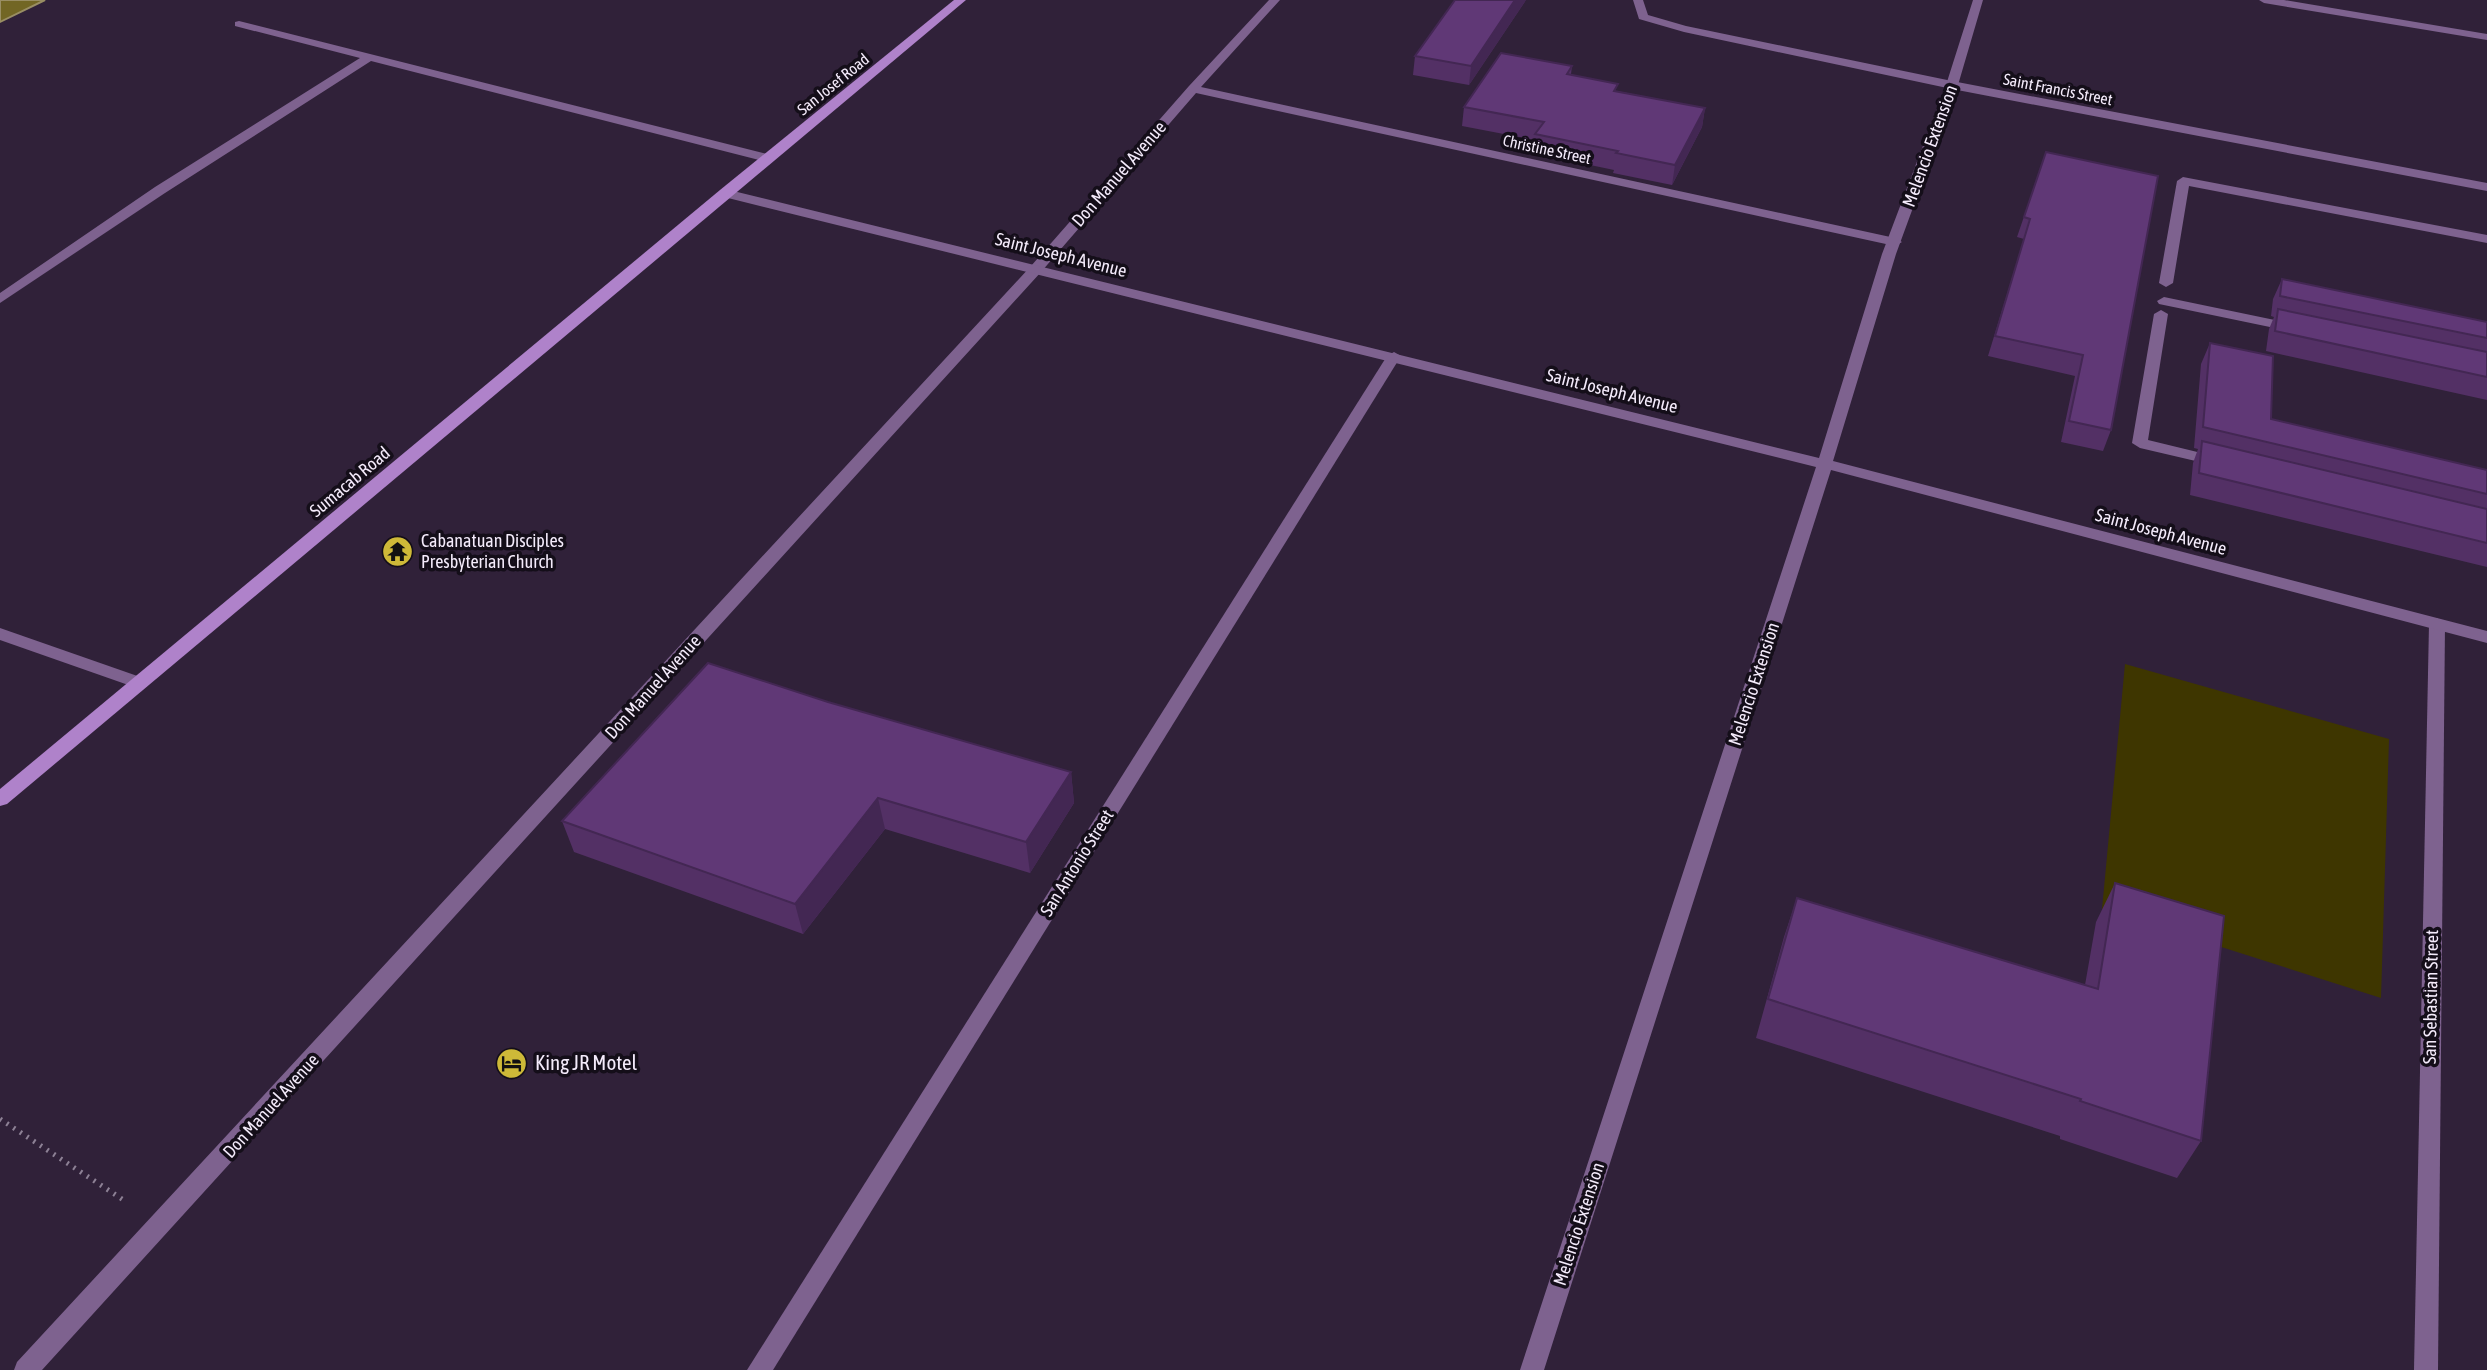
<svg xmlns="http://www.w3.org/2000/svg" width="2487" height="1370" viewBox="0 0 2487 1370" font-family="'Asap Condensed',sans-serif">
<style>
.green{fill:#3e3600}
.water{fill:#726624;stroke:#998e64;stroke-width:2}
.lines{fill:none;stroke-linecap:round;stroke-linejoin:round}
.path{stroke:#8d8195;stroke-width:5;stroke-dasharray:2 6;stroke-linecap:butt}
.pedestrian{fill:#7e628f;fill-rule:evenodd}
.minor{fill:#7e628f;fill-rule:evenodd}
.tertiary{fill:#7e628f;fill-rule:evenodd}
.secondary{fill:#af82ca;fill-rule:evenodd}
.wall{fill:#533065}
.shaded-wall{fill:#432753}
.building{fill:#603876;stroke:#432753;stroke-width:2}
.labels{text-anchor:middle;stroke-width:7;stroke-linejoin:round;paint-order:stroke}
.far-street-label{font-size:16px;fill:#f4ebfb;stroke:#140e19}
.street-label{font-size:18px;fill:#f4ebfb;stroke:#140e19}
.poi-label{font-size:18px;fill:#f4ebfb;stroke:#140e19;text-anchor:start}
.near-poi-label{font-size:21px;fill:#f4ebfb;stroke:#140e19;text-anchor:start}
</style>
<rect width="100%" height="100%" fill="#302139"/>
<polygon class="green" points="2125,664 2389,739 2381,998 2102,909"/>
<polygon class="water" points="0,0 45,0 0,22"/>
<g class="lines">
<polyline class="path" points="0,1119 125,1201"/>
<g class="pedestrian">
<polygon points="2183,177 2487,235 2487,243 2189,186 2173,283 2166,287 2159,283 2177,181"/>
<polygon points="2164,297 2294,324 2301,328 2294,332 2159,304 2157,301"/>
<polygon points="2161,310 2168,314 2148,440 2222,458 2225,461 2222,464 2217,466 2140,448 2132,443 2154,314"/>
</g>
<g class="minor">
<polygon points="1269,0 1280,0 1201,87 1895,238 1902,242 1895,246 1196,93 1041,272 42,1370 14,1370 17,1362 1031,266 1189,86"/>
<polygon points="1633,0 1643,0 1648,15 1686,26 1952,81 2487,183 2487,191 1952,89 1684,32 1639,19"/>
<polygon points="2259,0 2284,0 2487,34 2487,40 2264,3"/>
<polygon points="239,21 771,155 773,158 767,162 371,61 165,193 0,303 0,293 155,187 360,58 235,26 235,22"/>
<polygon points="1394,352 1401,356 773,1370 747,1370 1387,356"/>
<polygon points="2437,618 2445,624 2438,1370 2414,1370 2429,624"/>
<polygon points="0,628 146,679 149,683 146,687 134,687 0,640"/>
</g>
<polygon class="tertiary" points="1973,0 1983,0 1958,85 1896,254 1833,461 2487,631 2487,643 1831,470 1544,1370 1520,1370 1816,467 720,196 719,193 725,189 1819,458 1882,254 1946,85"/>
<polygon class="secondary" points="954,0 966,0 7,804 0,806 0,789 720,190"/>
</g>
<g class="wall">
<polygon points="1526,0 1469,85 1413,75 1415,56"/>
<polygon points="1572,66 1571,74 1617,91 1705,108 1702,127 1672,185 1613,173 1614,170 1533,153 1535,140 1462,126 1464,107"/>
<polygon points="2046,152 2111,430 2103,451 2061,442 2075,376 1988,356 2024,239 2017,237"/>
<polygon points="2282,279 2487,322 2487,400 2266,351 2269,329 2274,317 2271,316 2273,299"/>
<polygon points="2210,343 2271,419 2487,470 2487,567 2190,495 2193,463 2198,449 2194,448 2201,364"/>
<polygon points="828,702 1071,772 1074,803 1030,873 885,829 803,934 574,852 562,821"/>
<polygon points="2115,883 2201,1141 2177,1178 2060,1139 2060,1136 1756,1038 1784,937 1797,898 2085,985 2096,922"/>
</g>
<g class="shaded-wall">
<polygon points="1515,0 1526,0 1469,85 1471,66"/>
<polygon points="1705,108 1702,127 1672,185 1675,165"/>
<polygon points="1071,772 1074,803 1030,873 1026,842"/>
<polygon points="878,798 885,829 803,934 795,904"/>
</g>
<g class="building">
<polygon points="1455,0 1515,0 1471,66 1415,56"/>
<polygon points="1501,53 1572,66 1567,74 1618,84 1614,91 1705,108 1675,165 1616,153 1618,151 1535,134 1544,122 1464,107"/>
<polygon points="2046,152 2158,176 2111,430 2069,421 2083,355 1995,336 2030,219 2024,217"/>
<polygon points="2282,279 2487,322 2487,338 2280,296"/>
<polygon points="2278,309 2487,352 2487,377 2275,331"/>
<polygon points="2210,343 2273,356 2271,419 2487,470 2487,494 2203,427"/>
<polygon points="2202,441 2487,509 2487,543 2199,473"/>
<polygon points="708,663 828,702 1071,772 1026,842 878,798 795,904 562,821"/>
<polygon points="2115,883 2224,916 2201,1141 2080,1101 2081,1099 1768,999 1797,898 2098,989"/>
</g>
<defs>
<symbol id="temple-disc" viewBox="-11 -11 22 22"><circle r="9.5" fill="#ceb938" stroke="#140e19"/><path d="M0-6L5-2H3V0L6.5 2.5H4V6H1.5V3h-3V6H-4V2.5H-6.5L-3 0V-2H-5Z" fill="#111"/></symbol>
<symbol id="hotel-disc" viewBox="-11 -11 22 22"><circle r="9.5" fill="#ceb938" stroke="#140e19"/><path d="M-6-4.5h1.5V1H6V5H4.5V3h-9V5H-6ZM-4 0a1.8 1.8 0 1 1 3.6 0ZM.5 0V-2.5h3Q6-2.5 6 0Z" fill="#111"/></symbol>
</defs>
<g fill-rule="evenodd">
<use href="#temple-disc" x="380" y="534" width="35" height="35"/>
<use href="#hotel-disc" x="494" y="1046" width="35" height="35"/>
</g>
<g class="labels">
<g class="far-street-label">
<text transform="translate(833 84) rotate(-39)" y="6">San Josef Road</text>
<text transform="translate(2058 89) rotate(11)" y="6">Saint Francis Street</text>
<text transform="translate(1547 149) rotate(12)" y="6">Christine Street</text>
</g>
<g class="street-label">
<text transform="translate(1930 146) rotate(-70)" y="6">Melencio Extension</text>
<text transform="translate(1119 174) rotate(-49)" y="6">Don Manuel Avenue</text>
<text transform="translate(1061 255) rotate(14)" y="6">Saint Joseph Avenue</text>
<text transform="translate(1612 391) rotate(14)" y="6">Saint Joseph Avenue</text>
<text transform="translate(350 482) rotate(-40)" y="6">Sumacab Road</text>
<text transform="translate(2161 532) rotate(15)" y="6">Saint Joseph Avenue</text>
<text transform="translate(1754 684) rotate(-72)" y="6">Melencio Extension</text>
<text transform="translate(653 687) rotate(-48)" y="6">Don Manuel Avenue</text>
<text transform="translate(1077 863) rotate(-58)" y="6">San Antonio Street</text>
<text transform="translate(2431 997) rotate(-89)" y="6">San Sebastian Street</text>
<text transform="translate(271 1106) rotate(-48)" y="6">Don Manuel Avenue</text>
<text transform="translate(1579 1224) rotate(-72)" y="6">Melencio Extension</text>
</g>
<g class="poi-label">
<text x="421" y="547">Cabanatuan Disciples<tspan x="421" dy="21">Presbyterian Church</tspan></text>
</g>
<g class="near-poi-label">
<text x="535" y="1070">King JR Motel</text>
</g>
</g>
</svg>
